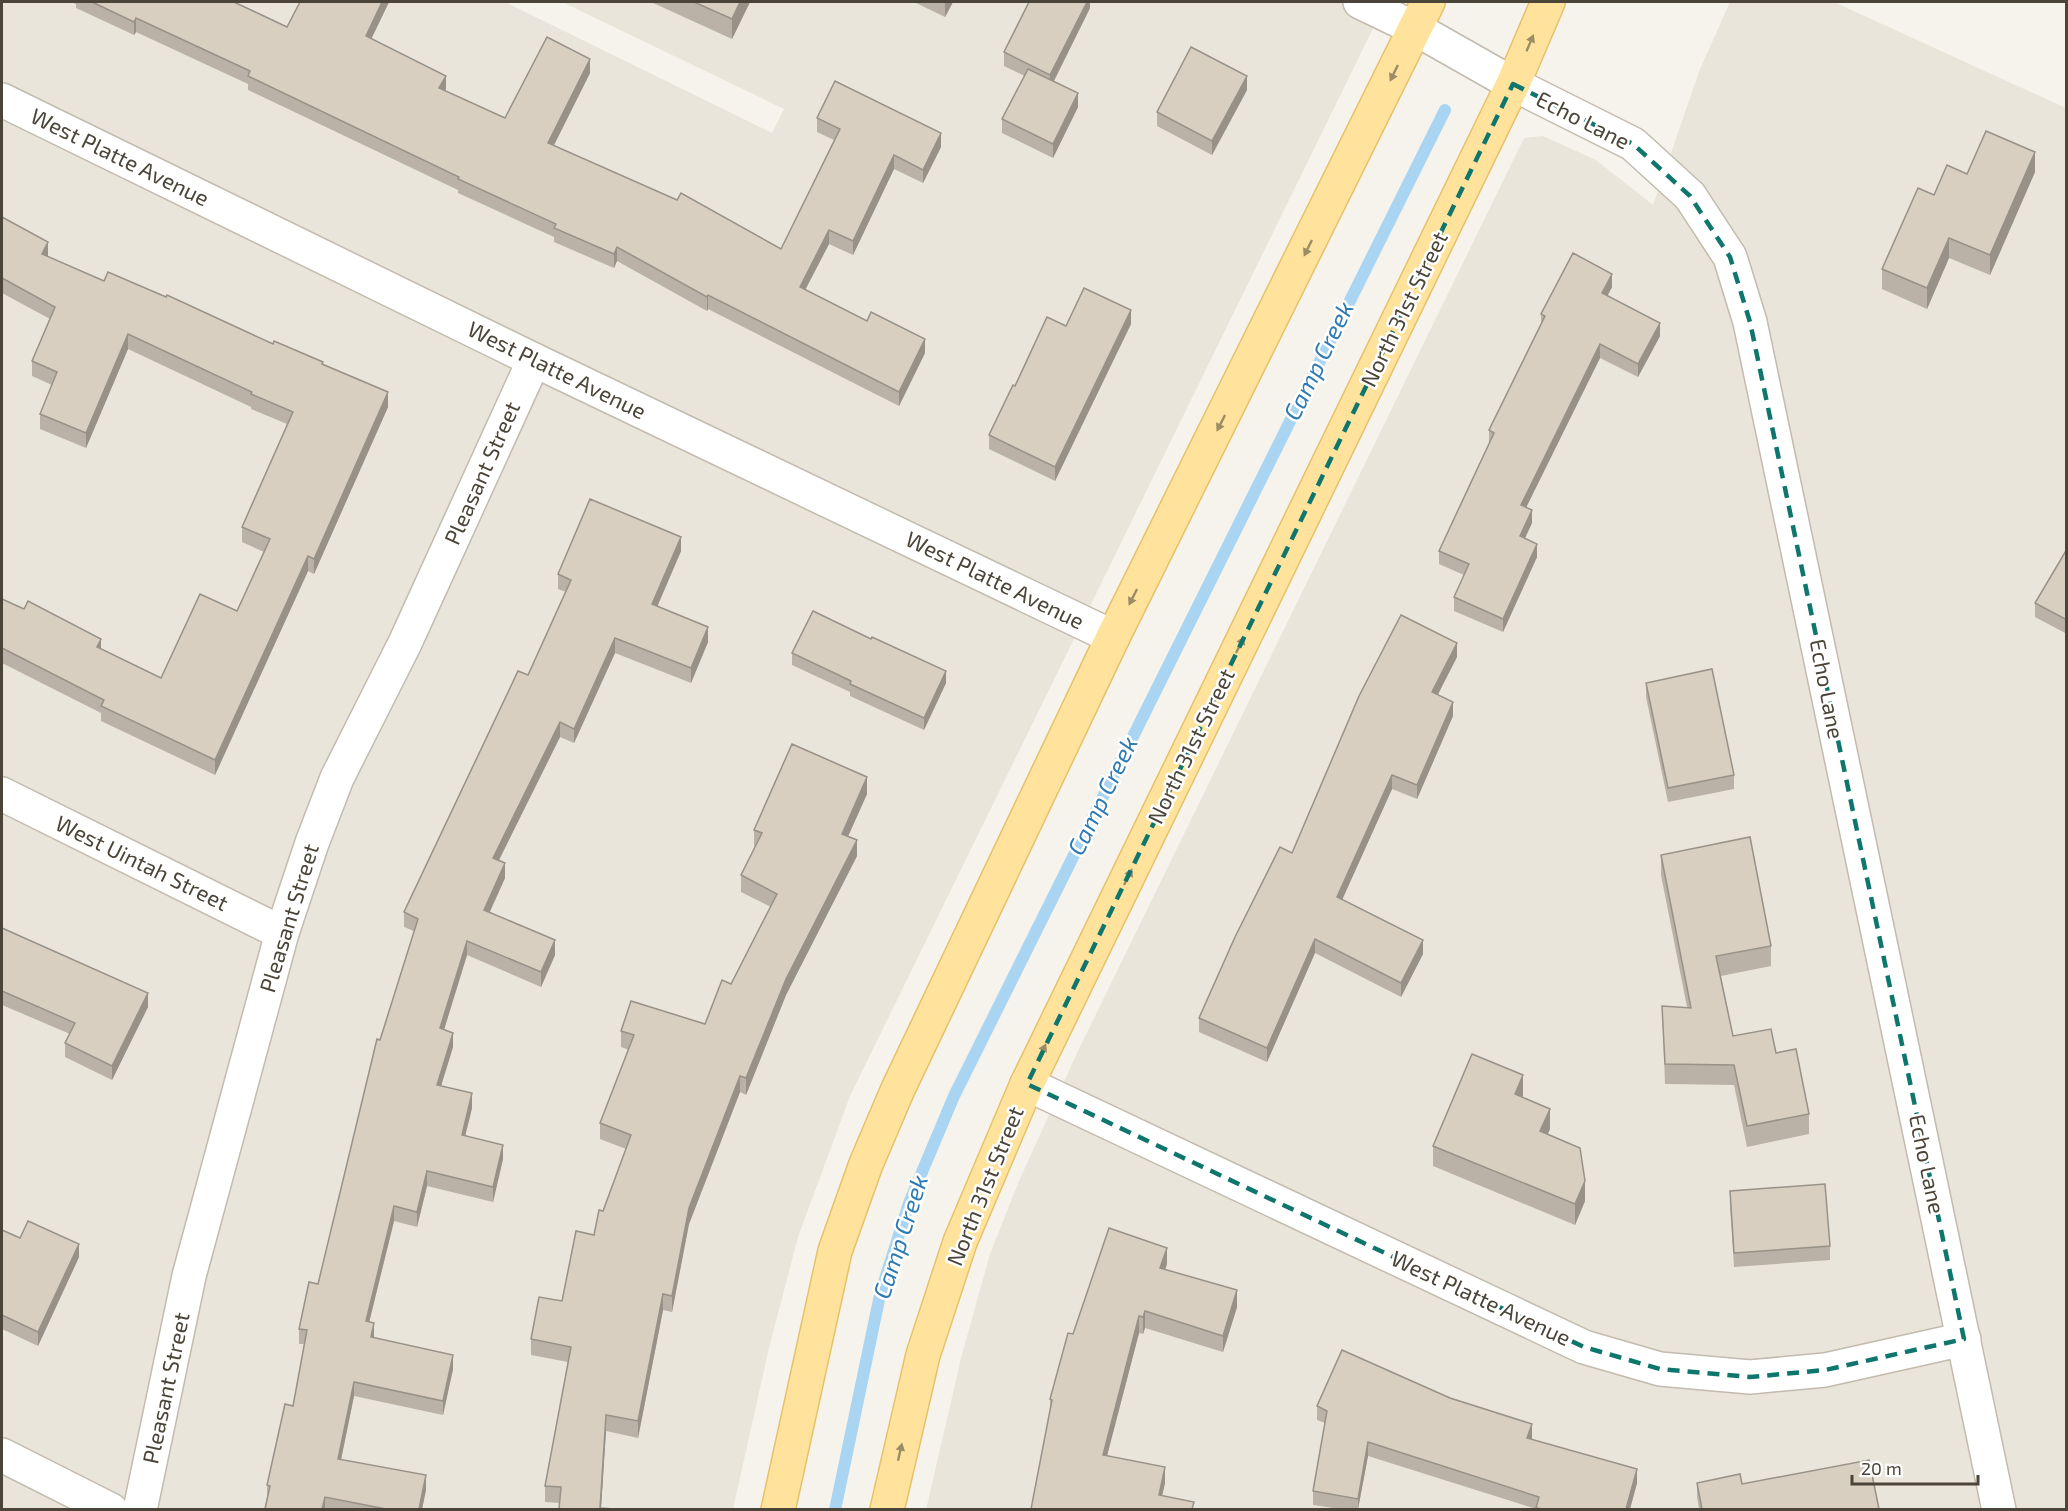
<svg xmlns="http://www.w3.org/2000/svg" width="2068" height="1511" viewBox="0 0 2068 1511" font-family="'Exo 2',sans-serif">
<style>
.residential{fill:#eae5da}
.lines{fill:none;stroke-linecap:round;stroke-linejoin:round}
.stream{stroke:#a9d4f2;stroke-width:12}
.minor-casing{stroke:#c2bbae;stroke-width:36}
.primary-casing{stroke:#e6c16a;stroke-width:36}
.minor{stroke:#fff;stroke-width:33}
.primary{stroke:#ffe39c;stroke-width:33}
.wall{fill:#bab2a6}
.shaded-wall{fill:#979187}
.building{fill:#d8cfc1;stroke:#979187;stroke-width:1.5}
.oneway{fill:#9c8c66}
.marked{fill:none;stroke:#0f766e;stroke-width:4.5;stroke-dasharray:12 8;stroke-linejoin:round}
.labels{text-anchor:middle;stroke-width:5;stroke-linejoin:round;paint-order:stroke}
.street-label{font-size:22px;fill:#4b4439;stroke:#fff}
.water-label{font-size:24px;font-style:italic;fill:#2e7ab2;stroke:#fff}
</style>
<rect width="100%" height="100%" fill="#f6f3ec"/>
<g class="residential">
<polygon points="2,2 505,2 772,133 784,109 562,2 1386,2 850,1096 798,1237 769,1348 733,1509 2,1510"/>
<polygon points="1730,2 1834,2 2066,108 2066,1509 926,1510 961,1358 990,1254 1019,1181 1077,1053 1524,138 1543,136 1596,160 1653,205 1700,69"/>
</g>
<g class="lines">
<polyline class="stream" points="835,1510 880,1295 909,1203 954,1096 1445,110"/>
<defs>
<g id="minor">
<polyline points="1360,2 1416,29 1513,84 1633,144 1690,196 1730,257 1750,322 1999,1510"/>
<polyline points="2,100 534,360 1113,637"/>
<polyline points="2,794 282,933"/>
<polyline points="1027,1084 1584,1347 1660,1369 1750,1377 1825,1370 1964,1339"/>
<polyline points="2,1455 111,1510"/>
<polyline points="140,1510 189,1276 282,933 312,843 337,778 405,643 534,360"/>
</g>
<g id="primary">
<polyline points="778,1510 835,1251 866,1164 898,1089 1113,637 1428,2"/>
<polyline points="887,1510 923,1355 960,1242 1027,1084 1513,84 1548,2"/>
</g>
</defs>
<use href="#minor" class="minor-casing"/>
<use href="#primary" class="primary-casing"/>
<use href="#minor" class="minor"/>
<use href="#primary" class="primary"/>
</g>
<g class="wall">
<polygon points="71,2 234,2 287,27 300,2 389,2 371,39 446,89 445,91 505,118 590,73 554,145 781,249 834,140 817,132 817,118 941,147 923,183 894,169 853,255 829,244 805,289 925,353 899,406 708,309 707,311 617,261 614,268 554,242 554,237 458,193 458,190 248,90 248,84 136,32 134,35 76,8 76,4"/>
<polygon points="651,2 750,2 732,39"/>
<polygon points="914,2 953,2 945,17"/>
<polygon points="1090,2 1090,8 1053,82 1078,107 1053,158 1002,133 1002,119 1025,76 1004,66 1004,52"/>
<polygon points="1247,90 1212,155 1157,126 1157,112"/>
<polygon points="2035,172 1990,275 1949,258 1927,309 1882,289 1882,269 1934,195 1967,174"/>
<polygon points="2,217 48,256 104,281 273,344 323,364 388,407 314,574 308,571 215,775 101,721 101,713 2,663 2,599 101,649 161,678 237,611 264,552 242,542 242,527 287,424 251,409 251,407 128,349 86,448 40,429 40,414 52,385 32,376 32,361 50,319 2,293"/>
<polygon points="1612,287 1608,295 1660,336 1638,377 1600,358 1526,507 1532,523 1525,538 1537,557 1503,632 1454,611 1454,597 1464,575 1439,564 1439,551 1489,444 1489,430 1541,324 1541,314"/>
<polygon points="1131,324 1055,481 989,449 989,435 1015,386 1066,326"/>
<polygon points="2067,549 2067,634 2035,617 2035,603"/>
<polygon points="681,551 657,606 708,642 691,683 615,653 574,743 560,737 499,860 505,878 490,912 555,955 541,987 467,955 444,1029 453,1047 441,1086 472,1108 465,1136 503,1159 493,1202 427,1186 417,1227 394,1221 369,1322 374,1337 453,1369 443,1415 354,1396 341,1460 426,1490 422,1509 265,1509 267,1497 267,1485 293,1406 304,1344 299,1344 299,1329 318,1284 380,1040 414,931 404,927 404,912 528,675 566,592 558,589 558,574"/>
<polygon points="792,653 946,683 924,730 850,696 850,692 792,665"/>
<polygon points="1457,657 1438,694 1453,716 1417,799 1392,789 1342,900 1423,954 1401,997 1315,953 1267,1062 1199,1032 1199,1018"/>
<polygon points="1646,683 1734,775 1734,789 1668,802 1646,697"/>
<polygon points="792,744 867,777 867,794 848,836 857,840 857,856 786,995 746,1095 740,1092 689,1224 672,1312 663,1310 638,1438 606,1431 601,1508 614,1509 559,1509 560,1503 545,1502 545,1486 568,1362 531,1355 531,1339 539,1297 562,1301 576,1231 594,1235 599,1210 603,1211 626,1149 600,1139 600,1123 629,1050 621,1047 621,1031 631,1001 705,1024 722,980 731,984 771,907 741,892 741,875 756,846 754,846 754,830"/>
<polygon points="1661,855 1771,946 1771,966 1721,976 1733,1036 1776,1053 1809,1114 1809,1134 1747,1147 1734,1085 1665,1084 1662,1006 1687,1007 1661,875"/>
<polygon points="2,928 148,1007 112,1080 65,1057 65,1043 70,1034 2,1005"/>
<polygon points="1523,1095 1522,1097 1550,1129 1547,1134 1585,1201 1575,1225 1433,1166 1433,1146"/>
<polygon points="1730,1191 1830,1246 1830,1260 1734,1267 1730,1205"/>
<polygon points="2,1230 20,1238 79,1257 38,1346 2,1329"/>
<polygon points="1167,1264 1165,1269 1237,1307 1223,1352 1145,1328 1143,1334 1139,1333 1107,1456 1165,1483 1162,1496 1194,1509 1031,1509 1050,1411 1050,1399 1073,1334"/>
<polygon points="1317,1406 1532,1438 1531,1440 1637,1483 1630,1509 1536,1509 1368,1456 1358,1509 1340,1509 1313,1505 1313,1491 1325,1423 1317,1420"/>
<polygon points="1697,1483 1742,1484 1879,1509 1699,1509 1697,1497"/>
</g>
<g class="shaded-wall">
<polygon points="382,2 389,2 366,50 366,36"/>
<polygon points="740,2 750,2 732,39 732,19"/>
<polygon points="945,2 953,2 945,17"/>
<polygon points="1087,2 1090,2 1090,8 1050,89 1050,75"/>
<polygon points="136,18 136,32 134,35 134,22"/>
<polygon points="590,59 590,73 548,157 548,143"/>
<polygon points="446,76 446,89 439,102 439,88"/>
<polygon points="1247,76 1247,90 1212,155 1212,141"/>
<polygon points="1078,93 1078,107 1053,158 1053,144"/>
<polygon points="941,133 941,147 923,183 923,170"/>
<polygon points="2035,152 2035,172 1990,275 1990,255"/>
<polygon points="894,155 894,169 853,255 853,241"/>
<polygon points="829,230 829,244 800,300 800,287"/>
<polygon points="1949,238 1949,258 1927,309 1927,288"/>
<polygon points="48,242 48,257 42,254"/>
<polygon points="617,247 617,261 614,268 614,254"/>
<polygon points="1612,274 1612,287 1602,306 1602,293"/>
<polygon points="708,295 708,309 707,311 707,297"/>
<polygon points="1131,310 1131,324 1055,481 1055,467"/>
<polygon points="1660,323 1660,336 1638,377 1638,364"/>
<polygon points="128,334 128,349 86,448 86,433"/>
<polygon points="925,339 925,353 899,406 899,392"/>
<polygon points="1600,344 1600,358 1521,518 1521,505"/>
<polygon points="388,392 388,407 314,574 314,559"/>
<polygon points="1532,510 1532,523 1520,549 1520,536"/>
<polygon points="681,537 681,551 652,619 652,604"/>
<polygon points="1537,544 1537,557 1503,632 1503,619"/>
<polygon points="308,556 308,571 215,775 215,760"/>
<polygon points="708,627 708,642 691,683 691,668"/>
<polygon points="615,638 615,653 574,743 574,729"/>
<polygon points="101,639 101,654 97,647"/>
<polygon points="1457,643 1457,657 1432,706 1432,692"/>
<polygon points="946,671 946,683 924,730 924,718"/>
<polygon points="1453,702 1453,716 1417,799 1417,785"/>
<polygon points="560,722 560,737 493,872 493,858"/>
<polygon points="1392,775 1392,789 1337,911 1337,897"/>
<polygon points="867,777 867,794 842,850 842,834"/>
<polygon points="857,840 857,856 786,995 746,1095 746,1078 786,979"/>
<polygon points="505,863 505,878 484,924 484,910"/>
<polygon points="1315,939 1315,953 1267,1062 1267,1048"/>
<polygon points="555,940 555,955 541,987 541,972"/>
<polygon points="1423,940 1423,954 1401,997 1401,983"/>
<polygon points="467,941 467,955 440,1043 440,1028"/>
<polygon points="148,993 148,1007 112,1080 112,1066"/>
<polygon points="453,1033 453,1047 437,1099 437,1085"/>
<polygon points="1523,1075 1523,1095 1515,1115 1515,1094"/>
<polygon points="740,1076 740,1092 689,1224 672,1312 672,1296 689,1208"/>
<polygon points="472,1093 472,1108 462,1149 462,1135"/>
<polygon points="1550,1109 1550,1129 1540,1152 1540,1131"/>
<polygon points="503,1145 503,1159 493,1202 493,1187"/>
<polygon points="427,1171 427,1186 417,1227 417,1212"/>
<polygon points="1585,1181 1585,1201 1575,1225 1575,1204"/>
<polygon points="394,1206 394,1221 366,1335 366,1321"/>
<polygon points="79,1244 79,1257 38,1346 38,1332"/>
<polygon points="1167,1248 1167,1264 1160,1284 1160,1268"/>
<polygon points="1237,1290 1237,1307 1223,1352 1223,1336"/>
<polygon points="663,1294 663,1310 638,1438 638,1421"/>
<polygon points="1145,1311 1145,1328 1143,1334 1143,1317"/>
<polygon points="1139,1316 1139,1333 1103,1471 1103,1455"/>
<polygon points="374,1323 374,1337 371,1337"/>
<polygon points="453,1355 453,1369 443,1415 443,1401"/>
<polygon points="354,1382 354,1396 338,1474 338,1459"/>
<polygon points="606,1415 606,1431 601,1509 600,1509"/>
<polygon points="1532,1424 1532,1438 1527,1452 1527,1438"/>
<polygon points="1368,1442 1368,1456 1358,1509 1358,1499"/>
<polygon points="1165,1467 1165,1483 1159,1509 1159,1495"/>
<polygon points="1637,1469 1637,1483 1630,1509 1626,1509"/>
<polygon points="426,1475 426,1490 422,1509 419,1509"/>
<polygon points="325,1497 325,1509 322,1509"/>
</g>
<g class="building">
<polygon points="92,2 234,2 287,27 300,2 382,2 366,36 446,76 439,88 505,118 547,37 590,59 548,143 677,200 681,193 781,249 840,129 817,118 835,81 941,133 923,170 894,155 853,241 829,230 800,287 867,321 871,312 925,339 899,392 708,295 707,297 617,247 614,254 554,228 556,224 458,179 459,177 248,76 250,71 136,18 134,22"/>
<polygon points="694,2 740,2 732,19"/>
<polygon points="1029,2 1087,2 1050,75 1004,52"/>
<polygon points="1191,47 1247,76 1212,141 1157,112"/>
<polygon points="1028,69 1078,93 1053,144 1002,119"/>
<polygon points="1986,131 2035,152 1990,255 1949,238 1927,288 1882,269 1918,188 1934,195 1947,165 1967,174"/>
<polygon points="2,217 48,242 42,254 104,281 108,272 166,297 167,295 273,344 274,341 323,362 322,364 388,392 314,559 308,556 215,760 101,706 104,700 2,648 2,599 24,609 28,601 101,639 97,647 161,678 200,594 237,611 270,539 242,527 293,412 251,394 252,392 128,334 86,433 40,414 57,372 32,361 55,307 2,278"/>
<polygon points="1573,253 1612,274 1602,293 1660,323 1638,364 1600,344 1521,505 1532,510 1520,536 1537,544 1503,619 1454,597 1469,564 1439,551 1494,433 1489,430 1545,316 1541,314"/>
<polygon points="1084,288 1131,310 1055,467 989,435 1013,385 1015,386 1047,317 1066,326"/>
<polygon points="590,499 681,537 652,604 708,627 691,668 615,638 574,729 560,722 493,858 505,863 484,910 555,940 541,972 467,941 440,1028 453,1033 437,1085 472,1093 462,1135 503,1145 493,1187 427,1171 417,1212 394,1206 366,1321 374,1323 371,1337 453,1355 443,1401 354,1382 338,1459 426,1475 419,1509 386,1509 325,1497 322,1509 265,1509 270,1486 267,1485 285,1404 293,1406 307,1330 299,1329 309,1282 318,1284 377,1039 380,1040 418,919 404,912 518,671 528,675 571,580 558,574"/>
<polygon points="2067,549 2067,620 2035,603"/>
<polygon points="813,611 871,639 872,637 946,671 924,718 850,684 851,681 792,653"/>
<polygon points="1401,615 1457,643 1432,692 1453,702 1417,785 1392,775 1337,897 1423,940 1401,983 1315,939 1267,1048 1199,1018 1235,937 1280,847 1292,853 1359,696"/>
<polygon points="1712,669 1734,775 1668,788 1646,683"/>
<polygon points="792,744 867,777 842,834 857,840 786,979 746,1078 740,1076 689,1208 672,1296 663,1294 638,1421 606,1415 600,1508 614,1509 559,1509 561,1487 545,1486 571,1347 531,1339 539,1297 562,1301 576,1231 594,1235 599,1210 603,1211 631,1135 600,1123 634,1035 621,1031 631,1001 705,1024 722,980 731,984 777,894 741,875 762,833 754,830"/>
<polygon points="1750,837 1771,946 1716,956 1733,1036 1771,1029 1776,1053 1796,1049 1809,1114 1747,1126 1734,1065 1665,1064 1662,1006 1691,1008 1661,855"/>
<polygon points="2,928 148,993 112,1066 65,1043 75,1023 2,991"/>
<polygon points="1472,1054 1523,1075 1515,1094 1550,1109 1540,1131 1580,1148 1585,1181 1575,1204 1433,1146"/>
<polygon points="1825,1184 1830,1246 1734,1253 1730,1191"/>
<polygon points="28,1221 79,1244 38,1332 2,1315 2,1230 20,1238"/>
<polygon points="1109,1228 1167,1248 1160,1268 1237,1290 1223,1336 1145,1311 1143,1317 1139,1316 1103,1455 1165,1467 1159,1495 1194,1502 1192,1509 1031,1509 1052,1400 1050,1399 1068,1333 1073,1334"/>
<polygon points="1342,1350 1450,1398 1532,1424 1527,1438 1637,1469 1626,1509 1543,1509 1536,1508 1539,1497 1368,1442 1358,1499 1313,1491 1327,1411 1317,1406"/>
<polygon points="1869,1460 1879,1509 1702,1509 1697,1483 1740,1474 1742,1484"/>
</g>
<defs><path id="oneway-solid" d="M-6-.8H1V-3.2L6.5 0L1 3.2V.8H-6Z" transform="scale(1.5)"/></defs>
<g class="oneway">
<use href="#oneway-solid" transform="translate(1530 43) rotate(-67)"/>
<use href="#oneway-solid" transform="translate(1394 73) rotate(116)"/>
<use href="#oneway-solid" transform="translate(1308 248) rotate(116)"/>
<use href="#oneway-solid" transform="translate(1221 423) rotate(117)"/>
<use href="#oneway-solid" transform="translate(1133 597) rotate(117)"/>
<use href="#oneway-solid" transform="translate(1240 645) rotate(-64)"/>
<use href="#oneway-solid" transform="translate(1128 877) rotate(-64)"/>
<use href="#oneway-solid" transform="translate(1042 1052) rotate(-64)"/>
<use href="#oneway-solid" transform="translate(900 1452) rotate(-77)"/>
</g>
<path class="marked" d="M1513,84L1633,144L1690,196L1730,257L1750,322L1964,1339L1825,1370L1750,1377L1660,1369L1584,1347L1027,1084Z"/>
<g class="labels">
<g class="street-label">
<text transform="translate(1583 120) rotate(27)" y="8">Echo Lane</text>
<text transform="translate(120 157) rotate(26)" y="8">West Platte Avenue</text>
<text transform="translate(1404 309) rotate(-64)" y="8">North 31st Street</text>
<text transform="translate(557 370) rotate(26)" y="8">West Platte Avenue</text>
<text transform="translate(482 473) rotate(-66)" y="8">Pleasant Street</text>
<text transform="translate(995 580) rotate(26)" y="8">West Platte Avenue</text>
<text transform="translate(1827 689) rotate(79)" y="8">Echo Lane</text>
<text transform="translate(1191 746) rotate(-64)" y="8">North 31st Street</text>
<text transform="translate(142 863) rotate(26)" y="8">West Uintah Street</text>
<text transform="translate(289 918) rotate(-73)" y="8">Pleasant Street</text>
<text transform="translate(1927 1164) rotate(78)" y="8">Echo Lane</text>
<text transform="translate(985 1186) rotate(-68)" y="8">North 31st Street</text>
<text transform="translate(1481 1298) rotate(25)" y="8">West Platte Avenue</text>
<text transform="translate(166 1388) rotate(-78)" y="8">Pleasant Street</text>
</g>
<g class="water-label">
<text transform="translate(1319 361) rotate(-64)" y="8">Camp Creek</text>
<text transform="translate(1103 796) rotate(-64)" y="8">Camp Creek</text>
<text transform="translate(901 1237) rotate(-72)" y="8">Camp Creek</text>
</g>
</g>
<rect width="2068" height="1511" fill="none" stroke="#4b4439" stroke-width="6"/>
<path d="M1852 1475v9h126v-9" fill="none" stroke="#4b4439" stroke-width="3"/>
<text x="1861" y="1475" font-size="18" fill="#4b4439" stroke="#ffffff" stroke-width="4.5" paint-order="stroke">20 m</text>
</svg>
